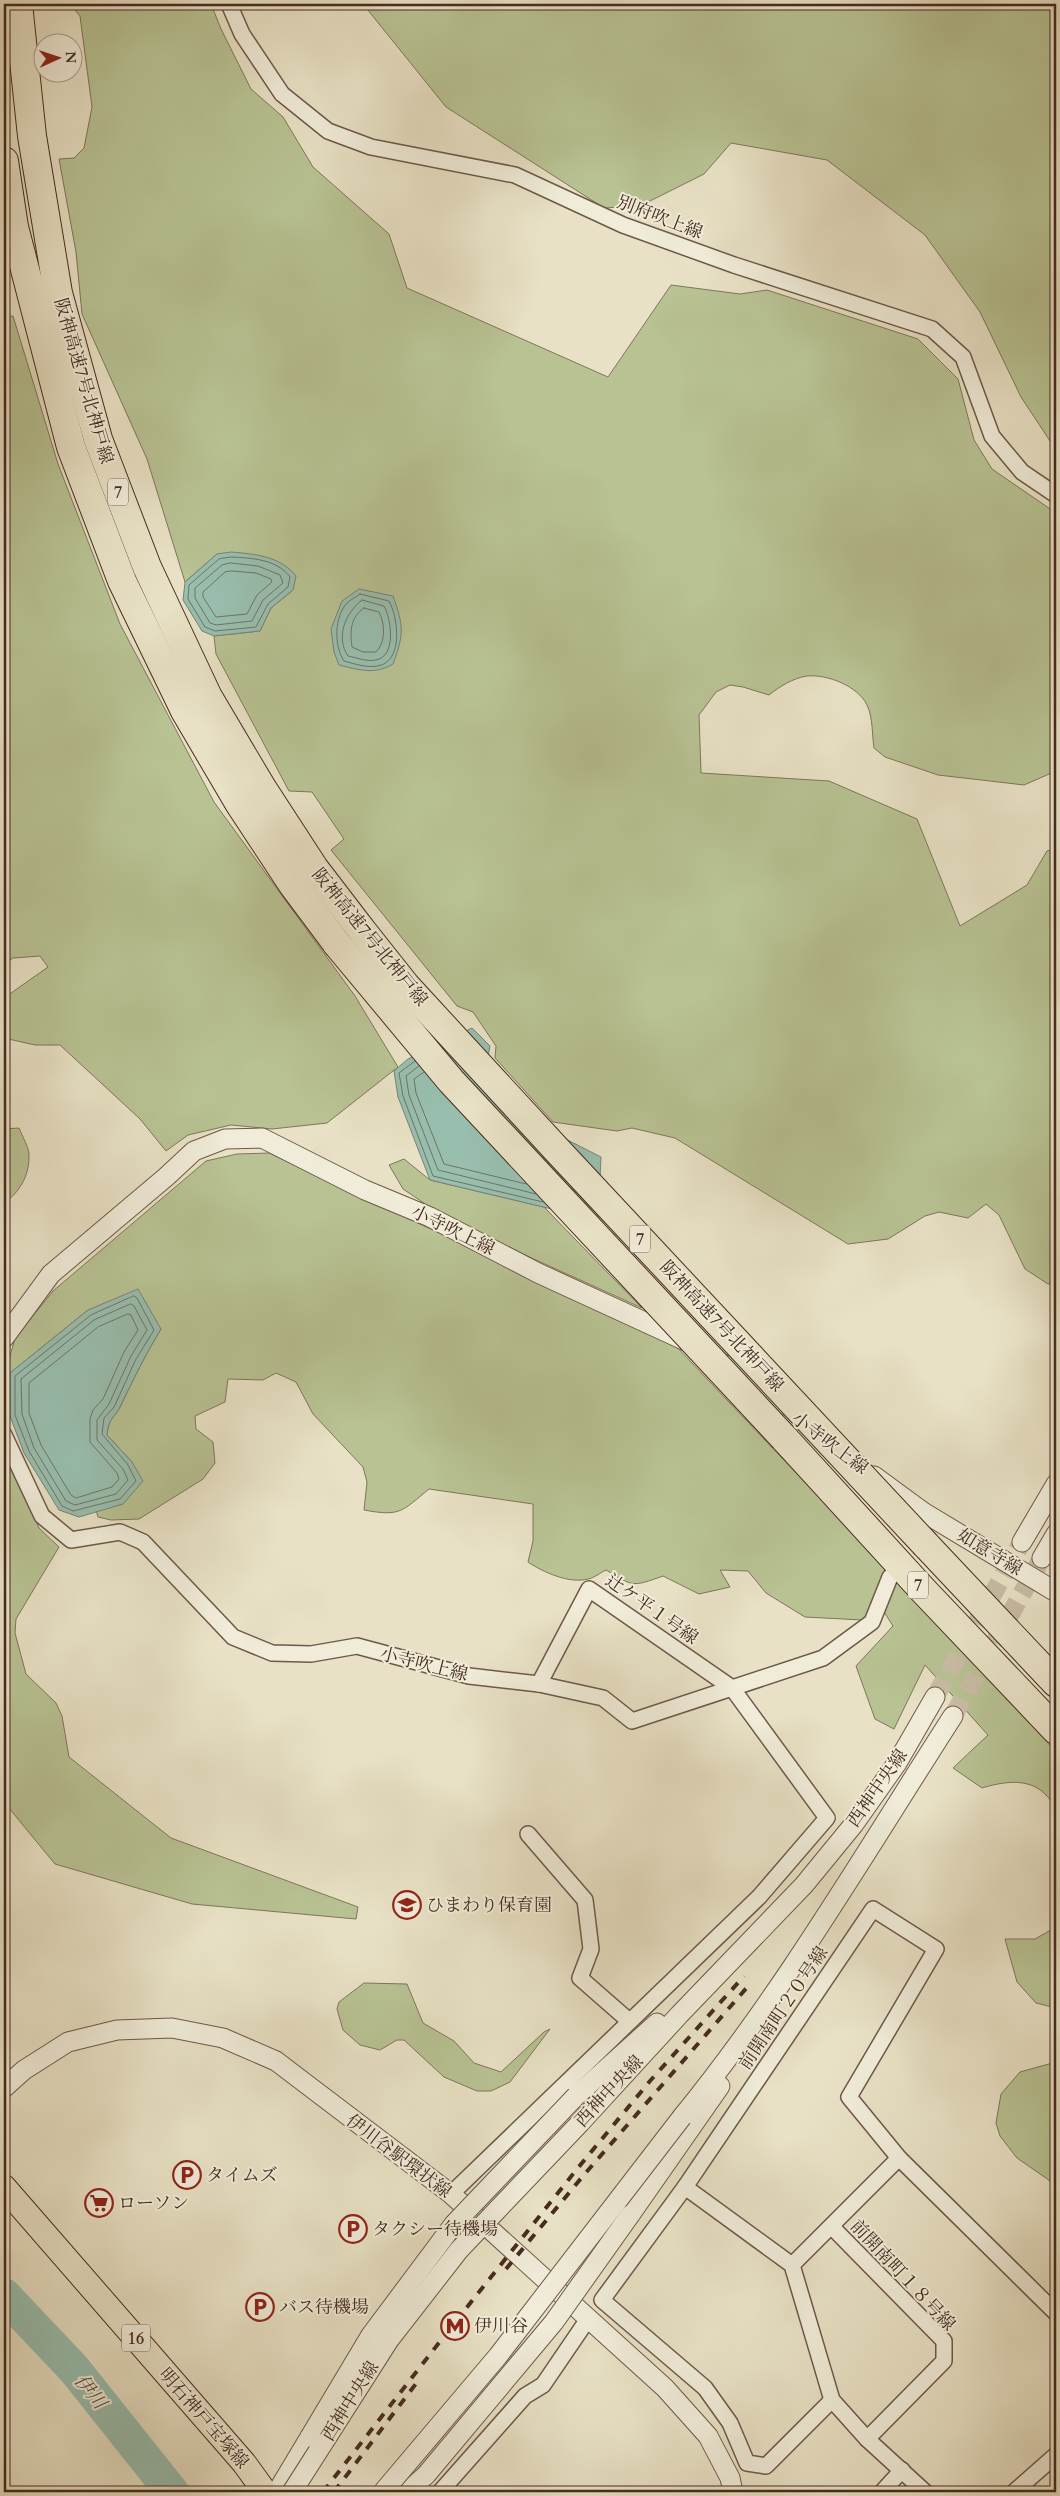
<svg xmlns="http://www.w3.org/2000/svg" width="1060" height="2496" viewBox="0 0 1060 2496" font-family="Cardo,'Noto Serif JP',serif">
<style>
.green{fill:#b8c293;stroke:#7f7659}
.water{fill:#98beae;stroke:#778375}
.lines{fill:none;stroke-linecap:round;stroke-linejoin:round}
.shore{stroke:#6f7466;stroke-width:1}
.river{stroke:#98beae;stroke-width:34}
.tertiary-tunnel{stroke:#c8bda4;stroke-width:19;stroke-dasharray:19 9;stroke-linecap:butt}
.minor-casing{stroke:#6e5848;stroke-width:18}
.tertiary-casing{stroke:#6e5848;stroke-width:21}
.primary-casing{stroke:#462b1f;stroke-width:26}
.motorway-casing{stroke:#462b1f;stroke-width:30}
.minor{stroke:#f0ecd9;stroke-width:15}
.tertiary{stroke:#f0ecd9;stroke-width:19}
.primary{stroke:#e8e1c5;stroke-width:24}
.motorway{stroke:#e8e1c5;stroke-width:28}
.rail{stroke:#462b1f;stroke-width:4;stroke-dasharray:9 9;stroke-linecap:butt}
.tertiary-bridge-casing{stroke:#6e5848;stroke-width:21;stroke-linecap:butt}
.motorway-bridge-casing{stroke:#462b1f;stroke-width:30;stroke-linecap:butt}
.tertiary-bridge{stroke:#f0ecd9;stroke-width:19}
.motorway-bridge{stroke:#e8e1c5;stroke-width:28}
.labels{text-anchor:middle;stroke-width:4;stroke-linejoin:round;paint-order:stroke}
.shield{fill:#f0ecd9;stroke:#796557;stroke-width:1}
.shield-label{font-size:16px;font-weight:bold;fill:#462b1f}
.street-label{font-size:18px;fill:#462b1f;stroke:#f0ecd9}
.poi-label{font-size:18px;fill:#462b1f;stroke:#f0ecd9;text-anchor:start}
.water-label{font-size:19px;font-style:italic;fill:#5a5043;stroke:#f0ecd9}
</style>
<rect width="100%" height="100%" fill="#e8e1c5"/>
<filter id="stains"><feTurbulence type="fractalNoise" baseFrequency=".004" numOctaves="4"/><feColorMatrix values="0 0 0 0 .2 0 0 0 0 .09 0 0 0 0 .02 0 0 0 .5 -.17"/></filter>
<radialGradient id="worn" r=".72"><stop offset=".6" stop-color="#630" stop-opacity="0"/><stop offset="1" stop-color="#630" stop-opacity=".3"/></radialGradient>
<g class="green">
<path d="M70,4H211L221,29L251,89L283,117L313,167L389,234L407,288L608,377L671,285L740,294L767,290L918,339L958,379L974,440L992,469L1056,513V771L1024,785L938,775L885,757L874,748C872,735 873,717 867,705C858,686 827,674 807,676C793,678 779,687 769,695L743,687L730,685L716,692L699,715L701,773L829,781L917,819L960,926L1027,885L1047,851L1056,848V1283L1048,1284L1025,1269L999,1215L986,1204L968,1218L939,1212L925,1216L888,1239L848,1244L675,1138L632,1128L617,1131L553,1122L495,1058L496,1046L473,1012L457,1006L331,850L344,839L312,792L289,791L216,654L214,636L260,631L271,608L293,590L217,554L185,582L147,459L82,314L76,252L59,159L74,158L84,148L92,107L80,16Z"/>
<polygon points="363,4 1056,4 1056,450 1021,397 980,312 925,235 827,160 731,143 704,174 640,206 604,208 446,107"/>
<polygon points="13,316 58,464 120,624 214,802 355,996 398,1067 327,1123 272,1129 231,1125 188,1135 166,1151 140,1119 60,1045 35,1045 4,1038 4,998 48,967 40,956 13,958 4,964 4,317"/>
<path d="M19,1128C22,1136 30,1149 29,1157C29,1176 19,1193 4,1203V1129Z"/>
<path d="M269,1153L673,1343L942,1627L1056,1752V1811C1053,1805 1050,1798 1045,1794C1028,1777 1002,1782 982,1788L953,1768L988,1735L925,1665L894,1729L875,1719L856,1666L893,1626L884,1612L862,1620L805,1617L766,1593L748,1571L720,1570L730,1587L699,1594L663,1576C632,1587 634,1587 606,1570C600,1573 594,1578 588,1579C569,1584 543,1572 528,1562L533,1541V1504L429,1489C402,1511 401,1517 364,1510L367,1482L363,1467L313,1414L296,1382L276,1373L263,1380L228,1379L225,1402L195,1416L196,1429L213,1442L215,1463L203,1479L139,1519L111,1520L98,1517L96,1510L123,1504L132,1462L107,1435C109,1417 113,1420 120,1407C133,1380 145,1355 161,1329L88,1310L4,1378L15,1338L53,1291L206,1161L237,1154Z"/>
<polygon points="404,1159 430,1180 544,1207 642,1308 452,1222 403,1189 389,1165"/>
<polygon points="4,1450 39,1528 59,1547 16,1619 15,1633 26,1674 56,1703 62,1716 69,1757 171,1838 358,1907 356,1919 192,1904 55,1864 4,1802 4,1534 8,1532 4,1523"/>
<polygon points="1056,1927 1056,2008 1036,2003 1017,1982 1005,1939 1035,1939"/>
<polygon points="364,1983 407,1984 423,2023 454,2041 474,2063 501,2072 544,2032 550,2029 510,2082 491,2091 477,2091 444,2077 404,2040 397,2040 380,2050 360,2045 343,2030 337,2009 339,2002"/>
<polygon points="1056,2062 1056,2185 1017,2158 1000,2136 996,2123 1001,2094 1020,2072"/>
</g>
<g class="water">
<path d="M231,552C255,554 280,556 296,576L293,590L271,608L260,631L214,636L202,631L183,600L185,582L217,554Z"/>
<path d="M359,589L393,596C404,627 404,634 393,664C375,675 359,670 339,665L334,652L331,629L342,601Z"/>
<polygon points="472,1028 490,1046 485,1071 540,1126 601,1157 598,1220 430,1180 398,1097 394,1071 408,1059"/>
<path d="M138,1289L161,1329C145,1355 133,1380 120,1407C113,1420 109,1417 107,1435L132,1462L143,1481L123,1504L79,1517L59,1510L24,1453L10,1416V1373L88,1310Z"/>
</g>
<g class="lines">
<g class="shore">
<path d="M231,557C251,558 277,559 290,577L288,587L268,604L256,627L215,631L205,627L188,599L189,585L219,559Z"/>
<polygon points="231,563 258,566 280,575 283,583 263,600 252,621 216,625 210,623 195,598 195,588 222,565"/>
<polygon points="232,571 256,573 271,579 272,582 257,595 247,614 216,617 203,597 203,592 225,572"/>
<path d="M360,594L389,601C398,617 404,661 378,666C367,668 355,664 344,661C334,646 334,617 347,603C350,600 356,597 360,594Z"/>
<path d="M362,600L384,606C391,618 396,653 379,659C370,663 358,658 348,656C335,637 346,612 362,600Z"/>
<path d="M364,608L379,612C385,624 386,642 376,652H363L352,647C350,632 350,617 364,608Z"/>
<polyline points="415,1061 399,1073 403,1096 433,1176 543,1202"/>
<polyline points="419,1066 406,1076 409,1095 438,1170 536,1194"/>
<polyline points="424,1072 414,1079 416,1093 444,1164 526,1184"/>
<polygon points="134,1296 137,1298 154,1330 136,1359 114,1407 104,1418 102,1434 128,1465 136,1481 120,1499 73,1511 62,1506 29,1451 15,1415 15,1376 91,1315"/>
<polygon points="131,1304 134,1306 147,1330 131,1356 109,1404 97,1420 97,1440 123,1469 128,1480 116,1494 75,1505 66,1501 34,1448 22,1414 21,1379 94,1320"/>
<polygon points="128,1314 131,1315 138,1330 124,1352 103,1399 93,1410 90,1419 90,1442 117,1473 119,1479 112,1487 76,1498 71,1495 41,1445 29,1413 29,1383 98,1327"/>
</g>
<polyline class="river" points="4,2295 74,2369 172,2492"/>
<g class="tertiary-tunnel">
<polyline points="935,1697 1022,1542"/>
<polyline points="953,1716 1042,1558"/>
</g>
<defs>
<g id="minor">
<polyline points="229,4 242,34 282,94 328,131 371,147 515,175 623,225 734,265 932,329 963,357 992,436 1022,472 1056,495"/>
<polyline points="4,1435 42,1516 71,1540 120,1532 143,1542 233,1637 272,1653 311,1654 357,1646 469,1676 539,1684 603,1698 632,1721 823,1658 872,1622 890,1577"/>
<polyline points="528,1834 585,1900 591,1949 580,1978 628,2020"/>
<polyline points="685,2187 792,2265 832,2400 867,2439 925,2492"/>
<polyline points="451,2194 759,1897 827,1818 732,1688 589,1589 539,1684"/>
<polyline points="832,2227 944,2341 944,2361 867,2439"/>
<polyline points="792,2265 899,2158"/>
<polyline points="832,2400 766,2466 747,2463 730,2423 705,2388 602,2300 685,2187 873,1909 936,1949 849,2097 899,2158 1056,2313"/>
<polyline points="440,2492 525,2396 543,2385 588,2319"/>
<polyline points="882,2492 902,2470"/>
<polyline points="1014,2492 1056,2455"/>
</g>
<g id="tertiary">
<polyline points="4,1338 51,1274 166,1177 194,1151 225,1139 262,1138 365,1190 430,1217 538,1273 686,1341"/>
<polyline points="727,1365 781,1405"/>
<polyline points="874,1476 923,1512 1056,1592"/>
<polyline points="1022,1542 1056,1484"/>
<polyline points="1042,1558 1056,1534"/>
<polyline points="4,2088 24,2070 68,2042 117,2030 172,2028 223,2038 276,2061 451,2194 665,2388 708,2436 730,2478 733,2492"/>
<polyline points="576,2096 657,2023"/>
<path d="M682,2117C784,1992 866,1851 953,1716"/>
<polyline points="580,2123 679,2015 804,1885 854,1824 897,1763 935,1697"/>
<polyline points="630,2215 720,2086"/>
<polyline points="277,2492 310,2437"/>
<polyline points="407,2492 426,2475"/>
</g>
<polyline id="primary" points="4,2187 244,2463 265,2492"/>
<g id="motorway">
<polyline points="18,4 32,136 58,293 98,439 147,567 208,697 262,788 314,868 360,928"/>
<polyline points="4,161 14,227 71,447 122,581 185,711 239,803 293,885 337,944"/>
<polyline points="784,1438 922,1589 1056,1730"/>
<polyline points="926,1545 1056,1683"/>
</g>
</defs>
<use href="#minor" class="minor-casing"/>
<use href="#tertiary" class="tertiary-casing"/>
<use href="#primary" class="primary-casing"/>
<use href="#motorway" class="motorway-casing"/>
<use href="#minor" class="minor"/>
<use href="#tertiary" class="tertiary"/>
<use href="#primary" class="primary"/>
<use href="#motorway" class="motorway"/>
<g class="rail">
<polyline points="506,2269 583,2176 750,1984"/>
<polyline points="323,2492 452,2326 577,2169 650,2081 744,1976"/>
<polyline points="334,2492 418,2381"/>
</g>
<defs>
<g id="tertiary-bridge">
<polyline points="310,2437 371,2335 454,2224 576,2096"/>
<polyline points="426,2475 554,2322 630,2215"/>
<polyline points="292,2492 389,2340 459,2250 580,2123"/>
<polyline points="383,2492 498,2356 682,2117"/>
</g>
<g id="motorway-bridge">
<polyline points="360,928 406,986 557,1150 926,1545"/>
<polyline points="337,944 451,1081 784,1438"/>
</g>
</defs>
<use href="#tertiary-bridge" class="tertiary-bridge-casing"/>
<use href="#motorway-bridge" class="motorway-bridge-casing"/>
<use href="#tertiary-bridge" class="tertiary-bridge"/>
<use href="#motorway-bridge" class="motorway-bridge"/>
</g>
<defs>
<symbol id="school-ring" viewBox="-11 -11 22 22"><circle r="9.5" fill="#f0ecd9" stroke="#8f2418" stroke-width="1.5"/><path d="M0-5L7-2L0 1L-7-2ZM-4 1L0 2.5L4 1V4Q0 6-4 4Z" fill="#8f2418"/></symbol>
<symbol id="parking-ring" viewBox="-11 -11 22 22"><circle r="9.5" fill="#f0ecd9" stroke="#8f2418" stroke-width="1.5"/><path d="M-3.5-5.5H1a3.5 3.5 0 0 1 0 7H-1V5.5H-3.5ZM-1-3.4V-.6H.8a1.4 1.4 0 0 0 0-2.8Z" fill="#8f2418"/></symbol>
<symbol id="supermarket-ring" viewBox="-11 -11 22 22"><circle r="9.5" fill="#f0ecd9" stroke="#8f2418" stroke-width="1.5"/><path d="M-6-5.5h2.5l.6 2H6L4.5 2H-2.5L-4.4-4H-6ZM-1.5 3.2a1.3 1.3 0 1 0 .1 0ZM3 3.2a1.3 1.3 0 1 0 .1 0Z" fill="#8f2418"/></symbol>
<symbol id="metro-ring" viewBox="-11 -11 22 22"><circle r="9.5" fill="#f0ecd9" stroke="#8f2418" stroke-width="1.5"/><path d="M-5.5 5V-5H-3L0 0L3-5H5.5V5H3V-.5L0 4L-3-.5V5Z" fill="#8f2418"/></symbol>
</defs>
<g fill-rule="evenodd">
<use href="#school-ring" x="391" y="1889" width="32" height="32"/>
<use href="#parking-ring" x="171" y="2159" width="32" height="32"/>
<use href="#supermarket-ring" x="83" y="2187" width="32" height="32"/>
<use href="#parking-ring" x="337" y="2213" width="32" height="32"/>
<use href="#parking-ring" x="244" y="2291" width="32" height="32"/>
<use href="#metro-ring" x="439" y="2310" width="32" height="32"/>
</g>
<g class="labels">
<g class="shield">
<rect x="108" y="478.5" width="20" height="27" rx="4"/>
<rect x="630" y="1225.5" width="20" height="27" rx="4"/>
<rect x="908" y="1571.5" width="20" height="27" rx="4"/>
<rect x="122" y="2324.5" width="28" height="27" rx="4"/>
</g>
<g class="shield-label">
<text x="118" y="498">7</text>
<text x="640" y="1245">7</text>
<text x="918" y="1591">7</text>
<text x="136" y="2344">16</text>
</g>
<g class="street-label">
<text transform="translate(660 217) rotate(21)" y="6">別府吹上線</text>
<text transform="translate(84 381) rotate(74)" y="6">阪神高速7号北神戸線</text>
<text transform="translate(370 937) rotate(51)" y="6">阪神高速7号北神戸線</text>
<text transform="translate(453 1230) rotate(26)" y="6">小寺吹上線</text>
<text transform="translate(722 1326) rotate(47)" y="6">阪神高速7号北神戸線</text>
<text transform="translate(830 1443) rotate(37)" y="6">小寺吹上線</text>
<text transform="translate(990 1552) rotate(31)" y="6">如意寺線</text>
<text transform="translate(652 1609) rotate(35)" y="6">辻ケ平１号線</text>
<text transform="translate(424 1664) rotate(14)" y="6">小寺吹上線</text>
<text transform="translate(877 1788) rotate(-55)" y="6">西神中央線</text>
<text transform="translate(783 2008) rotate(-56)" y="6">前開南町２０号線</text>
<text transform="translate(609 2091) rotate(-47)" y="6">西神中央線</text>
<text transform="translate(399 2156) rotate(37)" y="6">伊川谷駅環状線</text>
<text transform="translate(903 2275) rotate(47)" y="6">前開南町１８号線</text>
<text transform="translate(350 2401) rotate(-58)" y="6">西神中央線</text>
<text transform="translate(204 2418) rotate(49)" y="6">明石神戸宝塚線</text>
</g>
<g class="poi-label">
<text x="426" y="1911">ひまわり保育園</text>
<text x="206" y="2181">タイムズ</text>
<text x="118" y="2209">ローソン</text>
<text x="372" y="2235">タクシー待機場</text>
<text x="279" y="2313">バス待機場</text>
<text x="474" y="2332">伊川谷</text>
</g>
<g class="water-label">
<text transform="translate(91 2391) rotate(51)" y="7">伊川</text>
</g>
</g>
<rect width="1060" height="2496" fill="none" stroke="#e8e1c5" stroke-width="20"/>
<rect x="5" y="5" width="1050" height="2486" fill="none" stroke="#462b1f" stroke-width="2.5"/>
<rect x="10" y="10" width="1040" height="2476" fill="none" stroke="#462b1f"/>
<g transform="translate(58 58) rotate(87)"><circle r="24" fill="#f0ecd9" stroke="#ac9f8f"/>
<path d="M0-4L9 19L0 12L-9 19Z" fill="#8f2418"/>
<text y="-8" font-size="14" font-weight="bold" text-anchor="middle" fill="#462b1f">N</text>
</g>
<rect width="100%" height="100%" filter="url(#stains)"/>
<rect width="100%" height="100%" fill="url(#worn)"/>
</svg>
